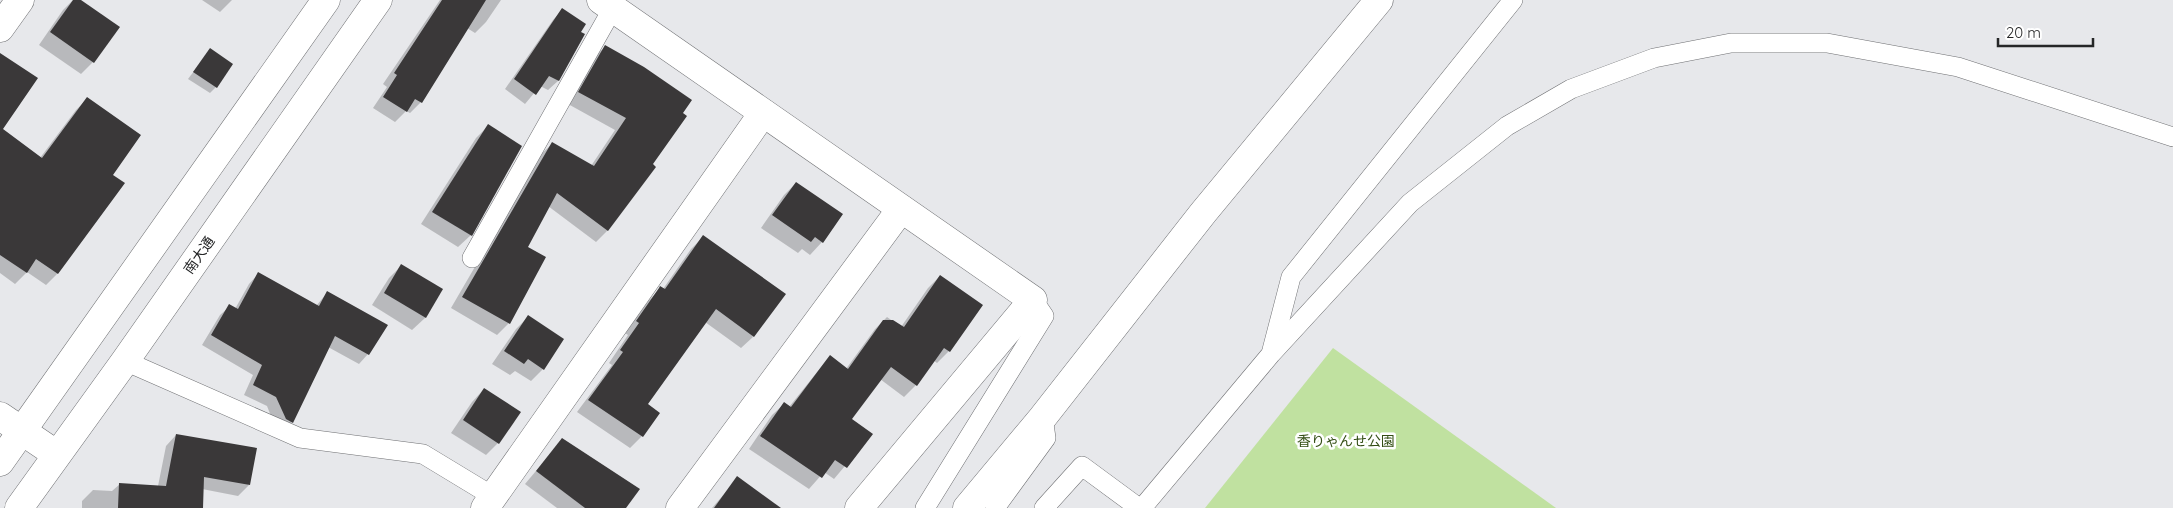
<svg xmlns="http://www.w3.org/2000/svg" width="2173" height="508" viewBox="0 0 2173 508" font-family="Quicksand,'Noto Sans JP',sans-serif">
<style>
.green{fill:#c0e1a0}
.shadow{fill:#0003}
.building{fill:#3a3839}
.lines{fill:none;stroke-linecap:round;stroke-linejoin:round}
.service-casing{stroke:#6f7073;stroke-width:20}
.minor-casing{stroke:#6f7073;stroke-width:29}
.tertiary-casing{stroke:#6f7073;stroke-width:29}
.service{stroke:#fff;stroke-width:19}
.minor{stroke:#fff;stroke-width:28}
.tertiary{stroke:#fff;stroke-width:28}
.labels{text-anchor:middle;stroke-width:5;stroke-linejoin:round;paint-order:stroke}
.street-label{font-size:14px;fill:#252627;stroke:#fff}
.park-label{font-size:14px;fill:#344e15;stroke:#fff}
</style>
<rect width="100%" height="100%" fill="#e7e8eb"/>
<polygon class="green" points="1333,348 1556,508 1205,508"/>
<g class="shadow">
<polygon points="73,0 80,0 93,62 81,74 39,45 63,10"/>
<polygon points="202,0 232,0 220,12"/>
<polygon points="440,0 501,0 486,22 475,33 467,28 421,102 410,113 406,111 395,122 373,108 387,87 383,84"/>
<polygon points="562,10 579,32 584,35 558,81 548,90 540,86 525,104 505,89 553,20"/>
<polygon points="605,47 654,167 607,231 596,242 548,206 527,247 509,323 497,335 451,308 540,155 552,144 591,166 615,130 568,104 593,58"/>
<polygon points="210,50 216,87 210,93 188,79"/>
<polygon points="0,67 1,130 40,158 76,110 87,99 111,175 123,183 57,274 46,285 27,272 15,284 0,273"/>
<polygon points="489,125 471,235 458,247 421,224 476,138"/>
<polygon points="796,183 822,242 810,255 802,249 798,253 761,228 784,195"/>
<polygon points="703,237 753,337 741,348 705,322 646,404 642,436 630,448 577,412 612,365 609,363 628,335 625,333 649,300 661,288 663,289 691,249"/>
<polygon points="401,266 441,290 425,318 412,330 372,305 389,278"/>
<polygon points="258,274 316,306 327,293 368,354 359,364 328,347 292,422 282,432 276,429 267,406 244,395 253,375 202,345 220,315 230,306 235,309 249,284"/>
<polygon points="940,276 949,351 937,363 933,360 916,385 904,397 880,379 850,419 871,435 834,479 824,472 809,489 749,449 772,415 784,404 789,407 830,356 846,369 875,329 887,317 901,327 928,288"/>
<polygon points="528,317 543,369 531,381 515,371 510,375 492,364 516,329"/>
<polygon points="484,389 498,443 486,455 451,433 472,402"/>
<polygon points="176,435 249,485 238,496 202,489 200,508 82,508 82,501 93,490 112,491 120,484 158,486 166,446"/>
<polygon points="562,440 625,508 557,508 525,484"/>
<polygon points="738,478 779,508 712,508"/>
</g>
<g class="building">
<polygon points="73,0 81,0 120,27 94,63 50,32"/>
<polygon points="442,0 486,0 422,103 415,99 407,112 383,97 397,75 394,73"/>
<polygon points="562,8 586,24 581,32 585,34 559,81 549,76 536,95 514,79"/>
<polygon points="605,45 644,67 692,100 683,113 687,116 653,164 656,167 608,231 557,193 528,247 546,257 510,324 462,297 552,142 594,166 626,118 578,92"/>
<polygon points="210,48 233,64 217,88 193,72"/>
<polygon points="0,53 38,78 3,129 42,158 87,97 141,135 113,175 125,183 58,274 36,259 27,273 0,255"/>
<polygon points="488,124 522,146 472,236 432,212"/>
<polygon points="796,182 843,214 823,243 815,237 811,242 772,215"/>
<polygon points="703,235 786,294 754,337 716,309 648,404 660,413 643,437 588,400 623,352 620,350 639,323 636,321 659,288 660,286 665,289"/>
<polygon points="401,264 443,289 426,318 384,293"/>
<polygon points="258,272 319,306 327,291 388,325 369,355 335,336 293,423 286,419 276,397 253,385 262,365 211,335 229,304 238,309"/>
<polygon points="940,275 983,305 950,352 944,348 917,386 891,367 852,419 873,434 847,468 835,460 822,478 760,436 784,402 791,407 830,355 848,369 883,320 893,320 904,327"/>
<polygon points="528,315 564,339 544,370 528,359 524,364 504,351"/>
<polygon points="484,388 521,412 499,444 463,420"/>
<polygon points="176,434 257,448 250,485 204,477 203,508 118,508 119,483 166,486"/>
<polygon points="562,438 640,489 626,508 585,508 536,471"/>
<polygon points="737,476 781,508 714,508"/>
</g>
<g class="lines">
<defs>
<g id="service">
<polyline points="472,258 613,8"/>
<polyline points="1272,350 1291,277 1513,0"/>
<polyline points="125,361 300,438 423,454 494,497"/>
<polyline points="925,508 1044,316 1033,300"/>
<polyline points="995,508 1046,438 1043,417"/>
<polyline points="1044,508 1082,466 1139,508"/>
<polyline points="1142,508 1271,354 1410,203 1507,126 1571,89 1654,58 1731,43 1827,43 1958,67 2173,137"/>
</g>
<g id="minor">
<polyline points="601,0 1033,300 859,508"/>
<polyline points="0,28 20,0"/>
<polyline points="0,416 56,454"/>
<polyline points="485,508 763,113"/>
<polyline points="680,508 901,209"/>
<polyline points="967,508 1043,417 1203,213 1379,0"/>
</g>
<g id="tertiary">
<polyline points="0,462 326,0"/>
<polyline points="19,508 125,361 378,0"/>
</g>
</defs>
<use href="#service" class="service-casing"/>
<use href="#minor" class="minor-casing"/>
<use href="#tertiary" class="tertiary-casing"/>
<use href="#service" class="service"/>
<use href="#minor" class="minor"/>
<use href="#tertiary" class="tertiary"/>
</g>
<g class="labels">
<g class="street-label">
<text transform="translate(199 255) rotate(-55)" y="5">南大通</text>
</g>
<g class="park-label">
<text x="1346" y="446">香りゃんせ公園</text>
</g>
</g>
<path d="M1998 38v8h95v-8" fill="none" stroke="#252627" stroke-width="2.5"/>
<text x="2006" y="38" font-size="15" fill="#252627" stroke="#ffffff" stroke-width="4" paint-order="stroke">20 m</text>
</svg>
